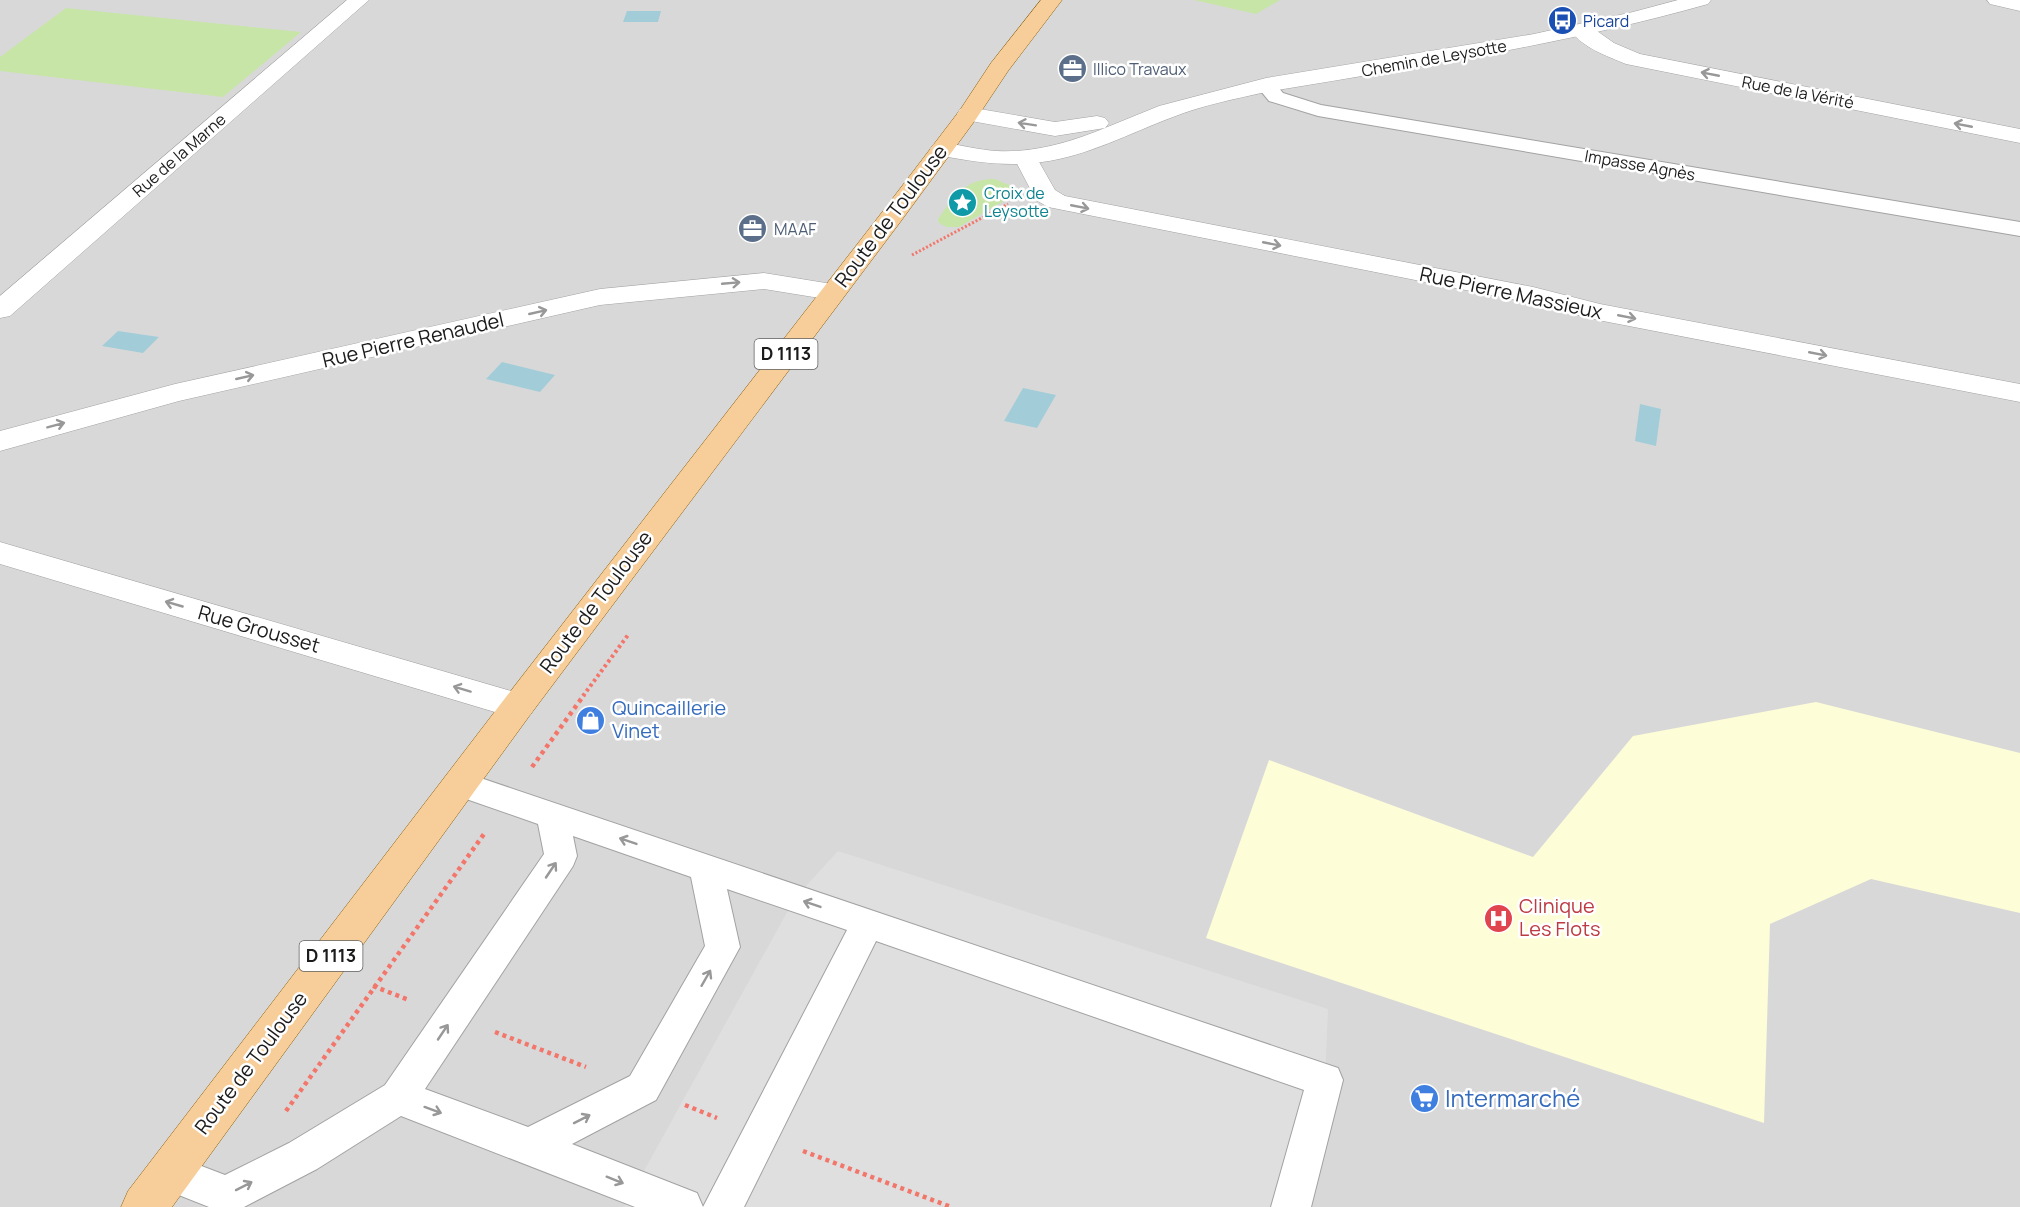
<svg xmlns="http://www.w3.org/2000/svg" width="2020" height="1207" viewBox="0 0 2020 1207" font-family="Manrope,sans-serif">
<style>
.residential{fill:#d9d8d8}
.education{fill:#fdfdd8}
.grass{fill:#c7e5a7}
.parking{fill:#dfdfdf}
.water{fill:#a2cdd8}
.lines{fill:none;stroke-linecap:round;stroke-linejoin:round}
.service-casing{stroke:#a2a2a2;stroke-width:2}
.minor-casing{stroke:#a2a2a2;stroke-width:1}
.tertiary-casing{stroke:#a2a2a2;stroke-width:1}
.primary-casing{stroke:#8b5d06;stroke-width:1}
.path-far2{stroke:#f3766b;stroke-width:3;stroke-dasharray:2 2;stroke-linecap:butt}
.path-far1{stroke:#f3766b;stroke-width:4;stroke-dasharray:3 3;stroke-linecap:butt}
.path{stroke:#f3766b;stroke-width:4.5;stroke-dasharray:4 4;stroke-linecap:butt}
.service{fill:#fff;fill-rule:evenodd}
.minor{fill:#fff;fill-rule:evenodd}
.tertiary{fill:#fff;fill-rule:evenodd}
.primary{fill:#f7ce9a;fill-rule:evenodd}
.oneway{stroke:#989898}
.labels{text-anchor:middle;stroke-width:5;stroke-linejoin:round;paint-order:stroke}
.far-transit-label{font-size:16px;fill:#164399;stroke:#fff;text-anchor:start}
.far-street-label{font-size:16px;fill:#1b1b1b;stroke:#fff}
.far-service-label{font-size:16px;fill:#4e5e75;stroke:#fff;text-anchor:start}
.far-culture-label{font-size:16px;fill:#0d838f;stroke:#fff;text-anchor:start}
.shield{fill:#fff;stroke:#5f5f5f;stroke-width:1.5}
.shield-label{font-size:18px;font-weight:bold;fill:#1b1b1b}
.street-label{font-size:20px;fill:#1b1b1b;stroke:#fff}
.shop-label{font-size:20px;fill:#366cbe;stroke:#fff;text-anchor:start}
.health-label{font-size:20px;fill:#be3a42;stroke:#fff;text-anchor:start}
.near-shop-label{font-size:24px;fill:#366cbe;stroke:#fff;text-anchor:start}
</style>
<rect width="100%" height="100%" fill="#ece8e0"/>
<rect class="residential" x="0" y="0" width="2020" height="1207"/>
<polygon class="education" points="1816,702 2020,753 2020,913 1871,879 1770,924 1764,1123 1206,938 1269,760 1533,857 1633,736"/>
<g class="grass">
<polygon points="1194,0 1280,0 1256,14"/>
<polygon points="66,8 301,32 223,97 0,71 0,57"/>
<path d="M995,179L1011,186L1012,195L1009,198L959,227H947L939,223L938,219C953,198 965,178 995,179Z"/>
</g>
<polygon class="parking" points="838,851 1328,1009 1325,1080 1291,1207 624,1207 795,898"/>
<g class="water">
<polygon points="627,11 661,11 658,22 623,22"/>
<polygon points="118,331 159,337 143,353 102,346"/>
<polygon points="502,362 555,375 540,392 486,379"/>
<polygon points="1023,388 1056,395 1037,428 1004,421"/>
<polygon points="1640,404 1661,409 1656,446 1635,441"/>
</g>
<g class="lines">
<defs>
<g id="service">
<polygon points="1266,79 1273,81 1283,93 1321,105 2020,222 2020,236 1318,116 1269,101 1256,85 1259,81"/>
<path d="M460,771L1338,1068L1343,1080L1311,1207H1271L1304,1090L876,941L744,1207H703L847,930L727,889L740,947L656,1100L572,1144L697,1193L703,1207H635L401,1116L317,1169L244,1207H209L156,1186L151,1173L156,1160L170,1154L225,1175L289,1143L385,1085L544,854L538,824L449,793L444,784L449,775ZM573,836L691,877L705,946L630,1076L528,1127L425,1089L573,866L577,856Z"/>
</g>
<g id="minor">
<polygon points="347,0 369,0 10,316 0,318 0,296"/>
<polygon points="1987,0 2020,0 2020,11 1990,4"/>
<path d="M1582,25L1590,26L1614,43L1640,54L2020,129V143L1626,64C1607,56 1583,48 1571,31L1574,26Z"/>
<polygon points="1026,151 1034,153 1055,190 1065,196 1533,287 1600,304 2020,384 2020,402 1598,320 1531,303 1048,207 1036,200 1014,158 1018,153"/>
<polygon points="764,273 832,284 841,286 845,292 841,298 832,300 764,289 600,305 179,401 0,451 0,431 175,384 600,289"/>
<polygon points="0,542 518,693 530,697 536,706 530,715 518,719 0,564"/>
</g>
<path id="tertiary" d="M1678,0H1711L1708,4C1563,45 1414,67 1266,92C1235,99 1203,105 1173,117C1130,133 1088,156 1042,162C1008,167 976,162 942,156L934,154L930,149L934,144L942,142C960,145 979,150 997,151C1034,153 1071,142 1105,128L1055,136L960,119L957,114L960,109L968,107L1055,122L1097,116L1105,118L1109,123L1105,128L1159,106L1266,78L1534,34L1633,12Z"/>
<polygon id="primary" points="1041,0 1062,0 1008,71 976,119 901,221 530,715 172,1207 121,1207 128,1191 506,697 883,211 960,110 991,63"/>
</defs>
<use href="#service" class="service-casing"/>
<use href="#minor" class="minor-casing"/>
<use href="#tertiary" class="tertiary-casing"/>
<use href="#primary" class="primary-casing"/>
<polyline class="path-far2" points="912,255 1008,204"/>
<polyline class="path-far1" points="583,696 628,635"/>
<g class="path">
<polyline points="532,767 584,695"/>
<polyline points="373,986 409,1000"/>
<polyline points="495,1032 586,1067"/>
<polyline points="685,1105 717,1118"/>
<polyline points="286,1111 484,834"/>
<polyline points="803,1151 951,1207"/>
</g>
<use href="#service" class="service"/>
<use href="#minor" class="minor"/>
<use href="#tertiary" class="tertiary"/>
<use href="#primary" class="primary"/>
</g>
<defs><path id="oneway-shaft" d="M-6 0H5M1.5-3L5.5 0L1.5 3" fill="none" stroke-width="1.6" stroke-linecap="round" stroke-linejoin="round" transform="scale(1.5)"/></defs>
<g class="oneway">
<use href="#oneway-shaft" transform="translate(1710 74) rotate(-169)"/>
<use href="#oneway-shaft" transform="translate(1027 124) rotate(-171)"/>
<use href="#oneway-shaft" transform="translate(1963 125) rotate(-169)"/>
<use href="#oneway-shaft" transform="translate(1080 207) rotate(11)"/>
<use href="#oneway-shaft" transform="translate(1272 244) rotate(11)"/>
<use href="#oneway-shaft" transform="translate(731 283) rotate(-5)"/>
<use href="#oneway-shaft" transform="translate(538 312) rotate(-13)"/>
<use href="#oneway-shaft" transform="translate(1627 317) rotate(11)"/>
<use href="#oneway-shaft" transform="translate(1818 354) rotate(11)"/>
<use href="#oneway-shaft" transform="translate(245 377) rotate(-13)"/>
<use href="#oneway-shaft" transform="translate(56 425) rotate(-15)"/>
<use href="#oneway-shaft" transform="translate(174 604) rotate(-164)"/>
<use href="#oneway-shaft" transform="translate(462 689) rotate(-163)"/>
<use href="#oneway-shaft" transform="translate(628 841) rotate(-161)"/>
<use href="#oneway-shaft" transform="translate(551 870) rotate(-56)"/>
<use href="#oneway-shaft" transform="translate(812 904) rotate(-161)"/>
<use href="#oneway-shaft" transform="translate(706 978) rotate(-60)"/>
<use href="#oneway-shaft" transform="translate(443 1032) rotate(-56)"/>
<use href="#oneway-shaft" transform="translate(433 1110) rotate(20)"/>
<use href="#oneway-shaft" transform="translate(582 1119) rotate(-27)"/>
<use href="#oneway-shaft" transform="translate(615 1180) rotate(22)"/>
<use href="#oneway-shaft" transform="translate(244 1186) rotate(-27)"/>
</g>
<defs>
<symbol id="bus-disc" viewBox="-11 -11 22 22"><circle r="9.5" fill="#1a4fb4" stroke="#fff"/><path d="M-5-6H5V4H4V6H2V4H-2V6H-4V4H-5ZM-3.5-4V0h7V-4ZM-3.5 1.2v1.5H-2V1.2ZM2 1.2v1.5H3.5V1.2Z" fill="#fff"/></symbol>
<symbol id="office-disc" viewBox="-11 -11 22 22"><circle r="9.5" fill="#5c6f8a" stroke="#fff"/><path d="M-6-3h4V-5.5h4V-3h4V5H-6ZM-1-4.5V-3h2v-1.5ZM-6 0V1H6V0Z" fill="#fff"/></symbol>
<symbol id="sight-disc" viewBox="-11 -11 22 22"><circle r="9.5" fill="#0f9aa8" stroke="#fff"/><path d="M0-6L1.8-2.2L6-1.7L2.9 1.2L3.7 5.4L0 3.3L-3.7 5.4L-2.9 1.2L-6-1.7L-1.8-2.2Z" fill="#fff"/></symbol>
<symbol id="shop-disc" viewBox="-11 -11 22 22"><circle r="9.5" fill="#3f7fe0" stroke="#fff"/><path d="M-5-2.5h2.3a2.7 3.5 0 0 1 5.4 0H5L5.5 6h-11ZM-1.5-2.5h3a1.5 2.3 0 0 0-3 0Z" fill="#fff"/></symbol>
<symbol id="hospital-disc" viewBox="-11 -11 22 22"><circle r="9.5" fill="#e0444e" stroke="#fff"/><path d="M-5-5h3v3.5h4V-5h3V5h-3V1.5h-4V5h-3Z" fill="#fff"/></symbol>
<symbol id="supermarket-disc" viewBox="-11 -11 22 22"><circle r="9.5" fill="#3f7fe0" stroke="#fff"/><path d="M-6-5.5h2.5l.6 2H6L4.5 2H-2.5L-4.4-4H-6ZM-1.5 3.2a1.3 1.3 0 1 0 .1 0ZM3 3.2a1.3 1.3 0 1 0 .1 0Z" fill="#fff"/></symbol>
</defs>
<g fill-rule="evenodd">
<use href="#bus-disc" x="1546" y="4" width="33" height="33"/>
<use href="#office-disc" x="1056" y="52" width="33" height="33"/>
<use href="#sight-disc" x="946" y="186" width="33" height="33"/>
<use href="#office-disc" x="736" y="212" width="33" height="33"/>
<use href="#shop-disc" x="574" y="704" width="33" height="33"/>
<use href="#hospital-disc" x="1482" y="902" width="33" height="33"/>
<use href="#supermarket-disc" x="1408" y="1082" width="33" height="33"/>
</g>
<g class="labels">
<g class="far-transit-label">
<text x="1583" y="27">Picard</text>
</g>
<g class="far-street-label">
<text transform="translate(1434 58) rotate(-10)" y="6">Chemin de Leysotte</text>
<text transform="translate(1798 92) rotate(11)" y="6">Rue de la Vérité</text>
<text transform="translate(179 155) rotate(-41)" y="6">Rue de la Marne</text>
<text transform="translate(1640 165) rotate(10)" y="6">Impasse Agnès</text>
</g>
<g class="far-service-label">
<text x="1093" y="75">Illico Travaux</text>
<text x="774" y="235">MAAF</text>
</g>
<g class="far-culture-label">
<text x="984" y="199">Croix de<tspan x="984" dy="18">Leysotte</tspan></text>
</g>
<g class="shield">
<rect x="754.5" y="339" width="63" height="30" rx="4.5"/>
<rect x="299.5" y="941" width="63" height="30" rx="4.5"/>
</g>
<g class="shield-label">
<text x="786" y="360">D 1113</text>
<text x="331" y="962">D 1113</text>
</g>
<g class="street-label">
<text transform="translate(891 216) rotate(-53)" y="7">Route de Toulouse</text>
<text transform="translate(1511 293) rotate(12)" y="7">Rue Pierre Massieux</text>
<text transform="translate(413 340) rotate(-13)" y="7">Rue Pierre Renaudel</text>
<text transform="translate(596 602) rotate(-53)" y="7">Route de Toulouse</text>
<text transform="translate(259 629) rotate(16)" y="7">Rue Grousset</text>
<text transform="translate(251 1063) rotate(-53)" y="7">Route de Toulouse</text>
</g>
<g class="shop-label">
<text x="612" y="715">Quincaillerie<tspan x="612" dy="23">Vinet</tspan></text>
</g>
<g class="health-label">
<text x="1519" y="913">Clinique<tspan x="1519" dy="23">Les Flots</tspan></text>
</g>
<g class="near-shop-label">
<text x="1445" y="1107">Intermarché</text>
</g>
</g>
</svg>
